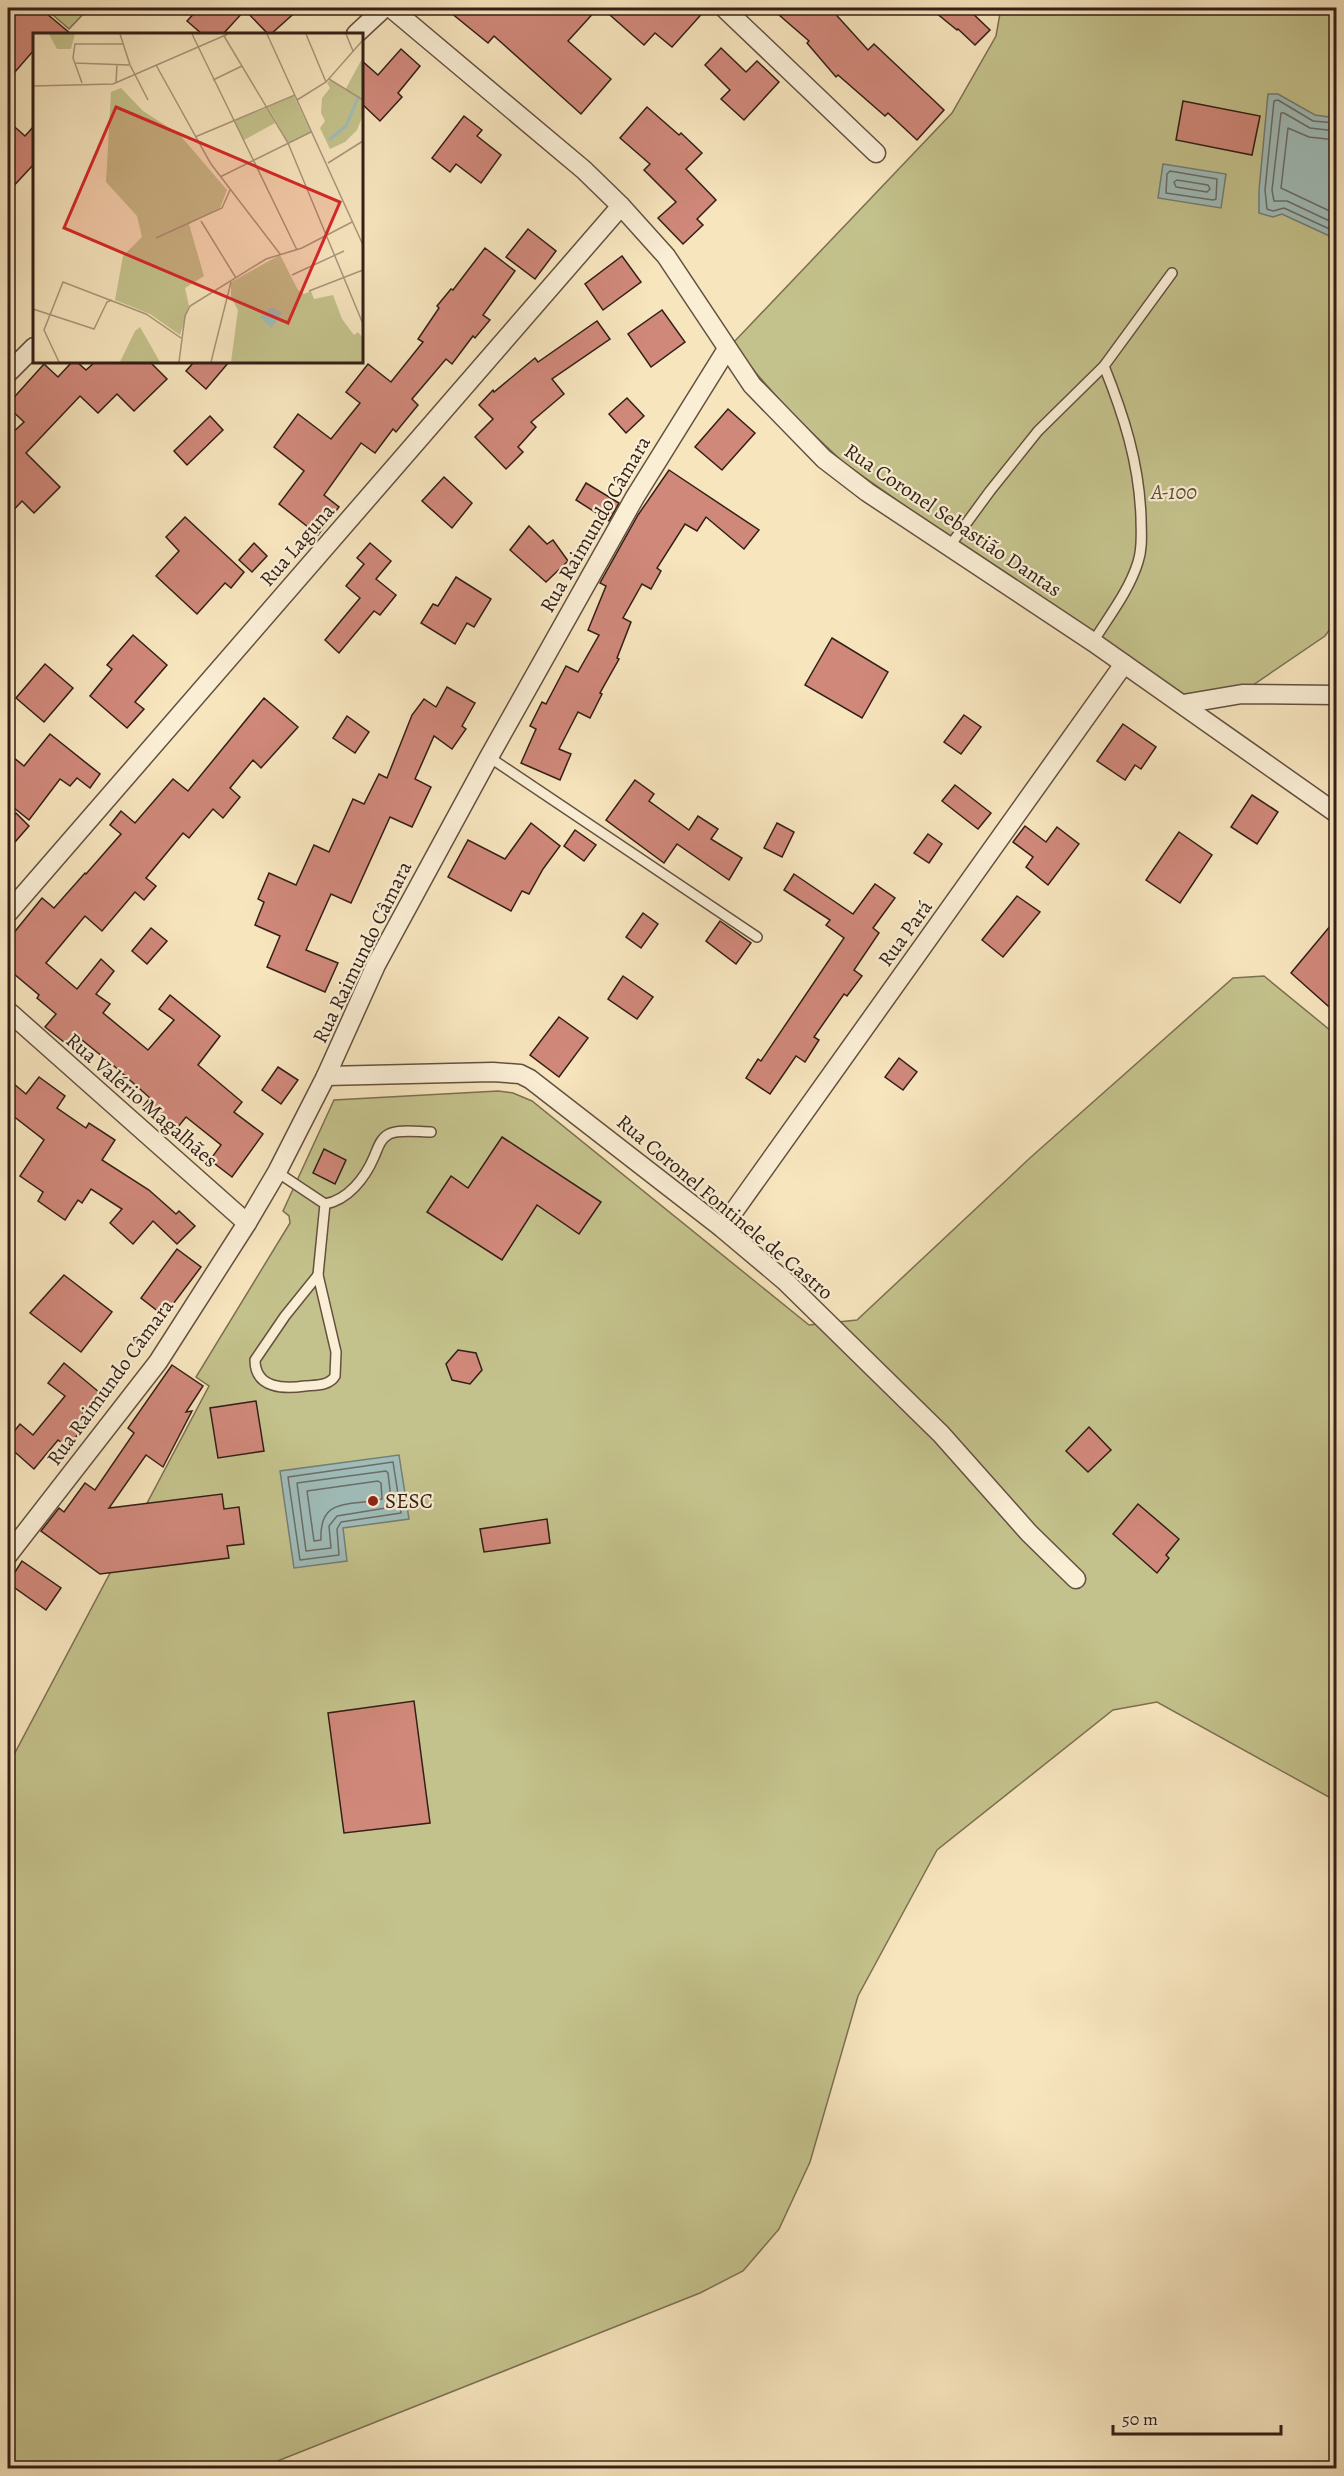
<svg xmlns="http://www.w3.org/2000/svg" width="1344" height="2476" viewBox="0 0 1344 2476" font-family="Alegreya,serif">
<style>
.green{fill:#c4c28c;stroke:#7c7051;stroke-width:1.5}
.water{fill:#a0bdba;stroke:#747e78;stroke-width:1.5}
.lines{fill:none;stroke-linecap:round;stroke-linejoin:round}
.shore{stroke:#6a6e68;stroke-width:1.5}
.building{fill:#d0887a;stroke:#331f16;stroke-width:1.5}
.service-casing{stroke:#645040;stroke-width:12}
.minor-casing{stroke:#645040;stroke-width:21}
.service{stroke:#faeed5;stroke-width:9}
.minor{stroke:#faeed5;stroke-width:18}
.poi-dot{fill:#8f2418;stroke:#faeed5;stroke-width:2}
.labels{text-anchor:middle;stroke-width:4.5;stroke-linejoin:round;paint-order:stroke}
.park-label{font-size:21px;font-style:italic;fill:#5e5039;stroke:#faeed5}
.street-label{font-size:21px;fill:#331f16;stroke:#faeed5}
.poi-label{font-size:21px;fill:#331f16;stroke:#faeed5;text-anchor:start}
.inset-river{fill:none;stroke:#a0bdba;stroke-width:3}
.inset-road{fill:none;stroke:#a9967b;stroke-width:1.5}
.view{fill:#d62828;fill-opacity:0.15;stroke:#d62828;stroke-width:3}
.inset-edge{fill:none;stroke:#331f16;stroke-width:3}
</style>
<rect width="100%" height="100%" fill="#f7e5be"/>
<filter id="stains"><feTurbulence type="fractalNoise" baseFrequency=".00333" numOctaves="4"/><feColorMatrix values="0 0 0 0 .2 0 0 0 0 .09 0 0 0 0 .02 0 0 0 .5 -.17"/></filter>
<radialGradient id="worn" r=".72"><stop offset=".6" stop-color="#630" stop-opacity="0"/><stop offset="1" stop-color="#630" stop-opacity=".3"/></radialGradient>
<g class="green">
<polygon points="45,8 89,8 69,29"/>
<polygon points="1001,8 1336,8 1336,621 1325,636 1253,685 1185,696 946,535 843,462 792,414 756,373 733,343 952,113 996,36"/>
<polygon points="1264,976 1336,1035 1336,1801 1157,1702 1113,1710 937,1850 858,1996 810,2162 779,2229 743,2271 700,2293 260,2468 8,2468 8,1766 209,1386 196,1377 290,1223 289,1216 283,1211 334,1100 498,1091 513,1093 532,1101 809,1325 857,1320 1031,1157 1233,978"/>
</g>
<g class="water">
<polygon points="1268,94 1278,94 1315,115 1336,118 1336,239 1282,214 1273,217 1259,213 1259,190"/>
<polygon points="1163,164 1226,174 1221,208 1158,198"/>
<polygon points="399,1455 409,1519 343,1528 347,1561 294,1568 280,1471"/>
</g>
<g class="lines">
<g class="shore">
<polyline points="1336,123 1313,121 1278,100 1274,101 1265,190 1267,209 1273,211 1284,208 1336,232"/>
<polyline points="1336,131 1310,128 1284,113 1281,113 1272,190 1274,201 1287,201 1336,224"/>
<polyline points="1336,140 1309,137 1288,128 1281,188 1336,214"/>
<polygon points="1170,171 1217,179 1216,199 1213,200 1166,193 1167,174"/>
<polygon points="1177,180 1208,185 1210,189 1207,192 1176,187 1174,182"/>
<polygon points="393,1462 401,1513 341,1522 337,1529 339,1555 300,1560 288,1477"/>
<polygon points="386,1471 388,1473 392,1507 337,1516 329,1526 331,1548 306,1551 297,1483"/>
<path d="M378,1481L381,1483L382,1499C350,1507 319,1496 321,1540L314,1541L307,1491Z"/>
</g>
</g>
<g class="building">
<polygon points="8,8 40,8 71,34 34,34 34,50 8,80"/>
<polygon points="199,8 300,8 271,34 268,34 245,10 223,34 202,34 187,21"/>
<polygon points="445,8 598,8 568,41 611,79 581,114 494,36 488,43"/>
<polygon points="602,8 707,8 672,47 655,33 644,45"/>
<polygon points="771,8 830,8 868,50 874,44 944,110 917,140 888,113 885,116 838,75 836,77 807,43 809,41"/>
<polygon points="930,8 967,8 990,30 975,45 958,29 957,30"/>
<polygon points="721,48 746,72 757,61 779,82 744,120 721,99 730,90 705,65"/>
<polygon points="401,49 420,66 398,93 402,97 380,121 362,104 362,61 378,75"/>
<polygon points="1183,101 1260,116 1252,155 1176,140"/>
<polygon points="647,107 679,135 681,133 702,153 686,169 716,200 697,219 703,225 683,244 658,218 676,202 644,170 650,164 620,138"/>
<polygon points="464,116 482,130 477,136 501,155 481,183 456,164 450,172 432,158"/>
<polygon points="8,121 25,136 34,126 34,164 8,192"/>
<polygon points="528,229 556,251 535,279 506,257"/>
<polygon points="485,248 515,271 483,315 490,320 475,338 473,336 452,364 446,359 412,399 418,405 396,432 393,429 375,453 361,443 324,495 339,507 318,535 279,504 304,471 274,447 298,414 331,439 360,403 346,392 368,364 391,382 423,342 418,339 439,308 437,306 451,289 453,290"/>
<polygon points="622,256 641,282 603,310 585,284"/>
<polygon points="662,310 685,342 651,367 628,334"/>
<polygon points="597,321 610,339 552,379 564,394 531,422 536,427 518,447 523,452 506,469 475,437 493,419 479,405 493,390 494,392 535,358 538,362"/>
<polygon points="72,362 77,362 86,370 95,362 150,362 167,379 134,411 117,394 98,413 80,396 26,453 60,487 34,513 22,501 8,516 8,435 9,436 24,422 8,407 8,404 44,364 58,377"/>
<polygon points="194,362 229,362 206,389 186,371"/>
<polygon points="627,398 644,416 626,433 609,414"/>
<polygon points="728,409 755,433 722,470 695,447"/>
<polygon points="210,416 223,430 187,465 174,451"/>
<polygon points="669,470 759,530 744,549 706,517 697,531 685,524 657,568 661,571 651,589 642,584 623,618 631,622 617,658 619,659 600,693 602,694 590,718 578,712 559,749 571,754 560,780 521,763 536,729 530,726 542,702 546,704 566,666 578,672 599,635 588,630 606,586 600,583 638,515"/>
<polygon points="444,477 472,503 452,528 422,501"/>
<polygon points="586,483 619,503 609,521 576,500"/>
<polygon points="185,517 244,572 231,588 225,583 197,614 156,576 179,551 166,537"/>
<polygon points="529,526 547,544 553,540 568,561 546,582 510,550"/>
<polygon points="254,543 267,556 252,572 239,560"/>
<polygon points="370,543 391,561 376,579 396,595 380,615 374,611 339,653 325,640 360,598 346,586 364,564 357,558"/>
<polygon points="456,577 491,599 474,627 467,623 455,644 421,623 433,604 438,606"/>
<polygon points="133,635 167,665 135,702 144,709 127,728 90,696 112,669 107,665"/>
<polygon points="832,638 888,672 862,718 805,685"/>
<polygon points="45,664 73,688 44,722 16,698"/>
<polygon points="447,687 475,703 462,726 466,729 452,749 434,736 415,779 431,787 412,827 390,817 351,903 331,894 306,950 338,963 325,992 267,967 280,936 255,925 264,902 258,899 269,873 296,885 314,845 329,852 353,799 364,804 379,774 387,778 412,715 424,699 436,707"/>
<polygon points="264,698 298,727 261,768 253,760 230,788 240,797 223,818 213,809 189,838 183,833 146,878 156,886 144,900 135,892 102,931 85,916 46,963 77,989 101,959 114,971 96,994 110,1004 103,1013 148,1050 174,1020 159,1009 170,995 220,1036 198,1065 242,1102 234,1112 263,1134 232,1177 210,1160 221,1145 186,1117 173,1133 142,1108 150,1098 114,1066 82,1040 74,1050 45,1027 56,1014 37,998 39,995 8,969 8,940 42,898 54,908 85,873 86,874 121,834 110,825 121,811 135,823 173,779 188,791"/>
<polygon points="964,715 981,727 961,754 944,742"/>
<polygon points="347,716 369,732 355,753 333,738"/>
<polygon points="1123,724 1156,747 1141,769 1135,765 1125,780 1097,761"/>
<polygon points="50,734 100,774 90,788 77,778 70,786 60,779 29,820 8,803 8,753 24,766"/>
<polygon points="635,780 654,794 649,801 689,830 698,816 718,829 711,839 742,858 729,880 677,844 664,863 606,820"/>
<polygon points="955,785 991,813 978,829 942,801"/>
<polygon points="1252,795 1278,812 1257,844 1231,827"/>
<polygon points="16,813 29,826 8,850 8,822"/>
<polygon points="531,823 560,846 543,869 529,894 522,891 511,911 448,877 468,840 505,859"/>
<polygon points="777,823 794,832 782,857 764,848"/>
<polygon points="1025,826 1046,842 1057,827 1079,844 1048,885 1026,867 1033,857 1013,842"/>
<polygon points="575,830 596,845 584,861 564,846"/>
<polygon points="1179,832 1212,855 1180,903 1146,880"/>
<polygon points="928,834 942,844 929,863 914,853"/>
<polygon points="794,874 853,914 875,884 895,898 873,928 879,933 854,970 862,976 847,996 844,994 814,1037 819,1040 805,1062 796,1056 770,1094 746,1078 758,1059 761,1061 844,938 826,925 830,920 784,890"/>
<polygon points="1017,896 1040,912 1003,957 982,940"/>
<polygon points="643,913 658,924 641,948 626,937"/>
<polygon points="1336,919 1336,1013 1291,973"/>
<polygon points="720,921 751,943 736,964 706,941"/>
<polygon points="151,928 167,941 147,964 132,951"/>
<polygon points="623,976 653,997 637,1019 608,999"/>
<polygon points="559,1017 588,1038 559,1077 530,1055"/>
<polygon points="899,1058 917,1072 903,1090 885,1077"/>
<polygon points="278,1067 298,1080 281,1104 262,1090"/>
<polygon points="39,1077 65,1096 57,1108 86,1128 89,1123 115,1140 102,1160 149,1190 176,1214 179,1211 195,1226 177,1244 153,1221 133,1244 110,1223 122,1209 91,1189 82,1203 78,1200 65,1220 38,1201 43,1192 20,1176 44,1140 8,1112 8,1079 26,1094"/>
<polygon points="502,1137 601,1202 579,1234 537,1205 502,1260 427,1212 451,1176 468,1188"/>
<polygon points="324,1149 346,1160 335,1184 313,1173"/>
<polygon points="177,1249 201,1267 164,1316 141,1298"/>
<polygon points="64,1275 112,1312 81,1352 30,1313"/>
<polygon points="458,1350 476,1353 482,1370 470,1384 452,1380 446,1364"/>
<polygon points="64,1363 99,1392 81,1416 89,1422 67,1447 58,1440 34,1469 8,1446 8,1439 20,1424 33,1435 65,1396 48,1383"/>
<polygon points="172,1365 203,1386 186,1412 192,1411 163,1467 146,1455 109,1508 222,1494 224,1509 239,1507 244,1544 227,1546 229,1558 100,1574 41,1531 59,1508 64,1512 85,1483 95,1490 134,1433 128,1428"/>
<polygon points="256,1401 264,1451 218,1458 210,1408"/>
<polygon points="1089,1427 1111,1450 1088,1472 1066,1451"/>
<polygon points="1138,1504 1179,1539 1166,1555 1169,1558 1157,1573 1113,1534"/>
<polygon points="547,1519 550,1543 484,1552 480,1529"/>
<polygon points="22,1561 61,1588 46,1610 8,1583"/>
<polygon points="414,1701 430,1823 344,1833 328,1713"/>
</g>
<g class="lines">
<defs>
<g id="service">
<polyline points="949,547 990,491 1038,431 1104,366 1172,273"/>
<path d="M1093,642C1109,616 1129,591 1138,562C1143,547 1141,532 1141,517C1139,463 1124,416 1104,366"/>
<polyline points="489,757 757,937"/>
<polyline points="277,1172 325,1204 318,1275"/>
<path d="M325,1204C348,1200 365,1178 374,1157C378,1148 380,1139 389,1134C399,1129 419,1132 431,1132"/>
<path d="M318,1275L336,1352L335,1376C329,1386 316,1385 305,1386C285,1389 255,1389 255,1360L285,1316Z"/>
</g>
<g id="minor">
<polyline points="391,8 584,170 621,206 666,256 752,385 824,459 867,492 1093,642 1336,813"/>
<polyline points="724,8 876,153"/>
<polyline points="356,34 384,8"/>
<polyline points="8,373 34,347"/>
<polyline points="1183,704 1242,694 1336,695"/>
<polyline points="8,913 621,206"/>
<polyline points="8,1011 247,1223"/>
<polyline points="326,1076 493,1072 520,1074 530,1079 722,1228 785,1281 941,1434 1029,1533 1076,1579"/>
<polyline points="722,1228 1124,664"/>
<polyline points="8,1555 158,1362 247,1223 277,1172 326,1076 376,965 489,757 635,497 727,349"/>
</g>
</defs>
<use href="#service" class="service-casing"/>
<use href="#minor" class="minor-casing"/>
<use href="#service" class="service"/>
<use href="#minor" class="minor"/>
</g>
<circle class="poi-dot" cx="373" cy="1501" r="6"/>
<g class="labels">
<g class="park-label">
<text x="1174" y="499">A-100</text>
</g>
<g class="street-label">
<text transform="translate(953 520) rotate(34)" y="7">Rua Coronel Sebastião Dantas</text>
<text transform="translate(595 524) rotate(-60)" y="7">Rua Raimundo Câmara</text>
<text transform="translate(297 545) rotate(-49)" y="7">Rua Laguna</text>
<text transform="translate(905 933) rotate(-54)" y="7">Rua Pará</text>
<text transform="translate(362 952) rotate(-64)" y="7">Rua Raimundo Câmara</text>
<text transform="translate(142 1100) rotate(41)" y="7">Rua Valério Magalhães</text>
<text transform="translate(725 1207) rotate(40)" y="7">Rua Coronel Fontinele de Castro</text>
<text transform="translate(110 1382) rotate(-54)" y="7">Rua Raimundo Câmara</text>
</g>
<g class="poi-label">
<text x="385" y="1508">SESC</text>
</g>
</g>
<g transform="translate(33 33)">
<rect width="330" height="330" fill="#f7e5be"/>
<path d="M16,1H42L38,16H24ZM330,24V82L324,97L312,109L297,116L287,95L292,88L288,80L289,65L297,55L294,50L297,47L312,57ZM88,55L110,78L146,101L194,157L187,175L156,191L171,243L152,255L156,273L147,302L117,281L82,267L90,223L109,204L104,183L73,149L78,59ZM261,63L278,99L255,110L235,74ZM234,75L242,90L211,107L201,88ZM247,222L265,257L271,261L278,258L281,266L300,262L309,286L321,302L325,299L330,305V329H198L205,277L198,264V249ZM107,294L127,329H87L102,298Z" fill="#c4c28c"/>
<path d="M239,274L249,280L238,295L227,284Z" fill="#a0bdba"/>
<path class="inset-river" d="M296,107L313,93L325,65"/>
<path class="inset-road" d="M87,1L97,32L115,67M159,1L264,217M234,1L330,212M273,1L293,49M313,1L320,18M191,3L255,110L330,291M41,30L96,32M123,32L178,131L247,221M296,46L330,67M180,47L209,33M49,50L40,25L42,11H90M83,50L84,31M0,53L80,51L195,1M264,67L293,49L330,7M162,104L262,62M295,130L330,108M187,144L278,99M168,188L203,245M123,205L189,175L197,157M259,242L311,218M276,258L330,237M0,276L61,296L74,269L79,267M26,329L11,297L30,249L113,281L148,305M146,329L152,283L157,273L233,226L269,215L319,189M178,329L198,249"/>
<path class="view" d="M83,74L307,169L255,290L31,195Z"/>
<rect width="330" height="330" class="inset-edge"/>
</g>
<rect width="1344" height="2476" fill="none" stroke="#f7e5be" stroke-width="30"/>
<rect x="9" y="9" width="1326" height="2458" fill="none" stroke="#331f16" stroke-width="3"/>
<rect x="15" y="15" width="1314" height="2446" fill="none" stroke="#331f16" stroke-width="1.5"/>
<path d="M1113 2425v9h168v-9" fill="none" stroke="#331f16" stroke-width="3"/>
<text x="1122" y="2425" font-size="18" fill="#331f16" stroke="#faeed5" stroke-width="4.5" paint-order="stroke">50 m</text>
<rect width="100%" height="100%" filter="url(#stains)"/>
<rect width="100%" height="100%" fill="url(#worn)"/>
</svg>
